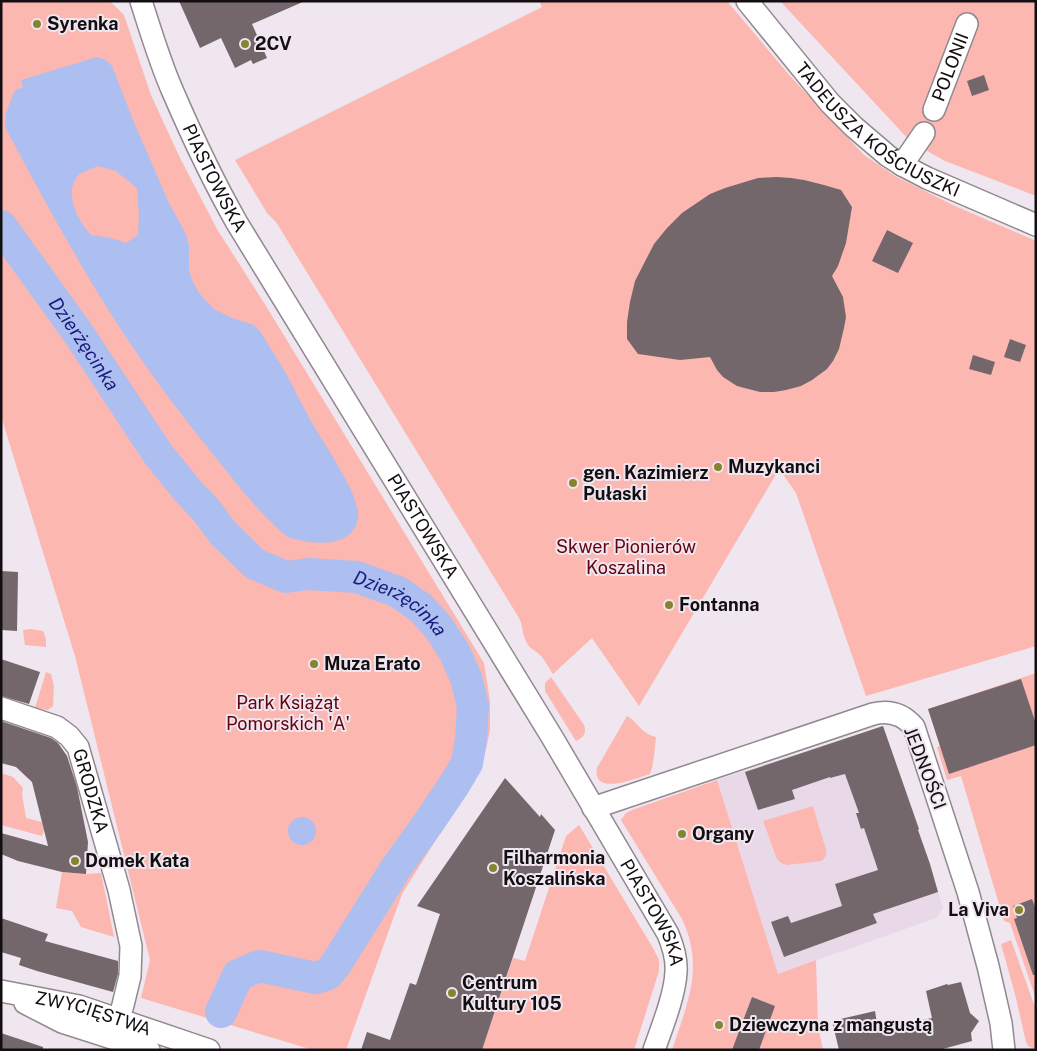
<svg xmlns="http://www.w3.org/2000/svg" width="1037" height="1051" viewBox="0 0 1037 1051" font-family="'Public Sans',sans-serif">
<style>
.built{fill:#e9d9e8}
.green{fill:#fcb7b1}
.water{fill:#adbef1;fill-rule:evenodd}
.lines{fill:none;stroke-linecap:round;stroke-linejoin:round}
.river{stroke:#adbef1;stroke-width:32}
.building{fill:#73676b}
.minor-casing{stroke:#918890;stroke-width:24}
.minor{stroke:#fff;stroke-width:21}
.poi-dot{fill:#85852f;stroke:#efe6ef;stroke-width:2}
.labels{text-anchor:middle;stroke-width:4;stroke-linejoin:round;paint-order:stroke}
.poi-label{font-size:18px;font-weight:bold;fill:#120e11;stroke:#efe6ef;text-anchor:start}
.street-label{font-size:18px;fill:#120e11;stroke:#efe6ef}
.park-label{font-size:18px;fill:#62030d;stroke:#efe6ef}
.water-label{font-size:19px;font-style:italic;fill:#181d7c;stroke:#efe6ef}
</style>
<rect width="100%" height="100%" fill="#efe6ef"/>
<polygon class="built" points="883,726 919,829 918,830 930,864 943,908 936,918 778,974 717,780"/>
<g class="green">
<polygon points="1,1 110,1 124,15 151,95 180,158 217,229 266,306 484,663 490,701 490,731 482,766 402,894 346,1050 313,1050 141,998 150,960 75,656 1,416"/>
<path d="M539,1H727L790,76L864,155L895,176L955,206L1036,241V646L866,696L796,493L777,466L775,476L639,706L592,638L553,674C549,668 545,660 540,655C535,650 528,648 526,641C522,634 523,625 519,618L276,222L267,213L235,160L542,7Z"/>
<polygon points="780,1 1036,1 1036,196 945,161 911,142"/>
<polygon points="31,629 43,631 46,639 46,647 25,645 23,630"/>
<polygon points="46,672 51,674 54,686 53,706 48,710 35,708"/>
<polygon points="1036,673 1036,999 1010,923 1004,921 961,776 947,780 937,747 940,746 928,709"/>
<path d="M551,677L584,725C587,733 583,738 576,741L545,691V683Z"/>
<path d="M627,716C639,723 640,733 656,737L654,756L652,768L650,774C637,778 592,797 597,768Z"/>
<polygon points="1,773 13,777 23,788 22,794 26,818 42,822 44,830 42,836 1,825"/>
<path d="M717,780L778,974L816,960L818,1026L823,1050H672C687,1004 705,967 682,919L621,820L626,813L632,810Z"/>
<path d="M813,806L826,850C827,855 825,858 821,861L787,865L781,863L777,859L763,821Z"/>
<polygon points="579,825 653,948 659,960 659,971 634,1050 482,1050 513,958 525,961 566,836"/>
<polygon points="62,872 86,874 101,873 114,937 81,927 72,911 56,908"/>
<polygon points="1011,940 1036,1010 1036,1047 1034,1048 1029,1047 1026,1042 1015,994 1001,944"/>
</g>
<g class="water">
<path d="M97,57L106,60L112,66L133,120L168,201L186,234L189,246V271L193,282L199,293L214,309L232,318L254,325L260,331C269,346 278,360 287,375C295,390 302,406 311,421C322,441 361,496 358,517C355,544 324,545 304,541C299,540 292,539 288,537C283,534 277,528 273,524C249,501 229,474 208,448C170,401 133,350 101,298C67,243 36,185 5,127L6,113L15,90L23,87L21,80ZM98,166L116,171L137,188L139,215L138,235L126,243L111,238L91,235C80,222 70,206 72,188C73,184 76,178 79,174Z"/>
<circle cx="302" cy="831" r="14"/>
</g>
<g class="lines">
<path class="river" id="s1" d="M1,226L78,333L158,454L188,491L206,510L223,533L255,564L286,577L308,574L357,577L398,592L421,608L439,628L455,653L466,678L473,706L471,739L467,763L454,785L427,825L396,868L336,964L328,974L316,978L259,966L238,975L221,1012"/>
</g>
<g class="building">
<polygon points="179,1 305,1 252,24 267,58 253,64 251,60 235,68 221,38 200,48"/>
<polygon points="984,75 989,90 972,96 967,81"/>
<polygon points="777,177 791,178 804,180 824,185 841,190 852,207 846,243 838,266 832,276 843,297 846,317 844,328 839,349 833,361 827,369 812,380 801,386 786,390 774,392 760,392 737,386 723,377 717,370 710,357 680,360 638,354 627,339 627,322 630,302 635,281 654,244 667,228 682,213 710,194 725,188 758,178"/>
<polygon points="887,230 913,243 898,273 872,261"/>
<polygon points="1010,339 1026,345 1020,362 1004,357"/>
<polygon points="973,355 995,362 991,375 969,369"/>
<polygon points="1,571 18,572 17,631 1,630"/>
<polygon points="1,659 40,672 29,704 1,696"/>
<polygon points="1021,679 1036,724 1036,745 949,774 928,709"/>
<polygon points="1,721 51,738 58,743 67,756 77,787 88,842 86,874 62,872 18,861 1,854 1,833 48,846 32,782 16,767 1,763"/>
<polygon points="883,726 919,829 918,830 930,864 938,892 873,914 877,923 784,957 771,922 788,916 791,923 842,906 835,884 878,870 864,828 861,829 856,813 859,813 845,774 830,778 830,777 792,790 795,799 758,810 745,772"/>
<polygon points="505,778 540,817 541,814 555,830 482,1050 361,1050 367,1032 390,1040 410,983 416,985 440,914 417,906"/>
<polygon points="1032,899 1036,909 1036,975 1033,975 1014,919 1017,918 1013,906"/>
<polygon points="1,918 48,934 45,941 118,961 118,974 113,992 37,971 19,965 21,958 1,952"/>
<polygon points="961,982 970,1013 979,1021 971,1033 972,1041 939,1050 839,1050 832,1021 875,1011 878,1030 932,1018 926,991 947,984 948,985"/>
<polygon points="752,997 775,1006 759,1050 732,1050"/>
<polygon points="1,1033 43,1047 43,1050 1,1050"/>
</g>
<g class="lines">
<defs>
<g id="minor">
<path id="s2" d="M141,1C151,32 160,63 173,92C192,136 213,181 237,223L552,737L668,934C673,946 677,958 676,972C675,995 662,1027 654,1050"/>
<path id="s3" d="M747,1L830,103L854,127L888,156L902,165L927,178L1036,225"/>
<path id="s4" d="M934,110L967,24"/>
<polyline points="902,165 924,133"/>
<path id="s5" d="M1,708L57,727L69,736L78,747L119,890L131,946L130,976L123,1005L113,1038"/>
<path d="M593,808L873,714C889,710 903,714 914,727L968,892L988,966L1001,1023L1004,1050"/>
<path id="s6" d="M1,991L79,1006L209,1050"/>
<polyline points="25,1003 62,1022 149,1050"/>
</g>
</defs>
<use href="#minor" class="minor-casing"/>
<use href="#minor" class="minor"/>
</g>
<g class="poi-dot">
<circle cx="37" cy="24" r="5"/>
<circle cx="245" cy="44" r="5"/>
<circle cx="718" cy="467" r="5"/>
<circle cx="573" cy="483" r="5"/>
<circle cx="669" cy="605" r="5"/>
<circle cx="314" cy="664" r="5"/>
<circle cx="682" cy="834" r="5"/>
<circle cx="75" cy="861" r="5"/>
<circle cx="493" cy="868" r="5"/>
<circle cx="1019" cy="910" r="5"/>
<circle cx="452" cy="993" r="5"/>
<circle cx="719" cy="1025" r="5"/>
</g>
<g class="labels">
<g class="poi-label">
<text x="47" y="30">Syrenka</text>
<text x="255" y="50">2CV</text>
<text x="728" y="473">Muzykanci</text>
<text x="583" y="479">gen. Kazimierz<tspan x="583" dy="21">Pułaski</tspan></text>
<text x="679" y="611">Fontanna</text>
<text x="324" y="670">Muza Erato</text>
<text x="692" y="840">Organy</text>
<text x="503" y="864">Filharmonia<tspan x="503" dy="21">Koszalińska</tspan></text>
<text x="85" y="867">Domek Kata</text>
<text x="1009" y="916" text-anchor="end">La Viva</text>
<text x="462" y="989">Centrum<tspan x="462" dy="21">Kultury 105</tspan></text>
<text x="729" y="1031">Dziewczyna z mangustą</text>
</g>
<g class="street-label">
<text dy="6" stroke="none"><textPath href="#s4" startOffset="46">POLONII</textPath></text>
<text dy="6" stroke="none"><textPath href="#s3" startOffset="186">TADEUSZA KOŚCIUSZKI</textPath></text>
<text dy="6" stroke="none"><textPath href="#s2" startOffset="192">PIASTOWSKA</textPath></text>
<text dy="6" stroke="none"><textPath href="#s2" startOffset="598">PIASTOWSKA</textPath></text>
<text transform="translate(925 768) rotate(69)" y="6">JEDNOŚCI</text>
<text dy="6" stroke="none"><textPath href="#s5" startOffset="134">GRODZKA</textPath></text>
<text dy="6" stroke="none"><textPath href="#s2" startOffset="1048">PIASTOWSKA</textPath></text>
<text dy="6" stroke="none"><textPath href="#s6" startOffset="95">ZWYCIĘSTWA</textPath></text>
</g>
<g class="park-label">
<text x="626" y="553">Skwer Pionierów<tspan x="626" dy="21">Koszalina</tspan></text>
<text x="288" y="709">Park Książąt<tspan x="288" dy="21">Pomorskich 'A'</tspan></text>
</g>
<g class="water-label">
<text dy="7" stroke="none"><textPath href="#s1" startOffset="144">Dzierżęcinka</textPath></text>
<text dy="7" stroke="none"><textPath href="#s1" startOffset="580">Dzierżęcinka</textPath></text>
</g>
</g>
<rect width="1037" height="1051" fill="none" stroke="#120e11" stroke-width="5"/>
</svg>
